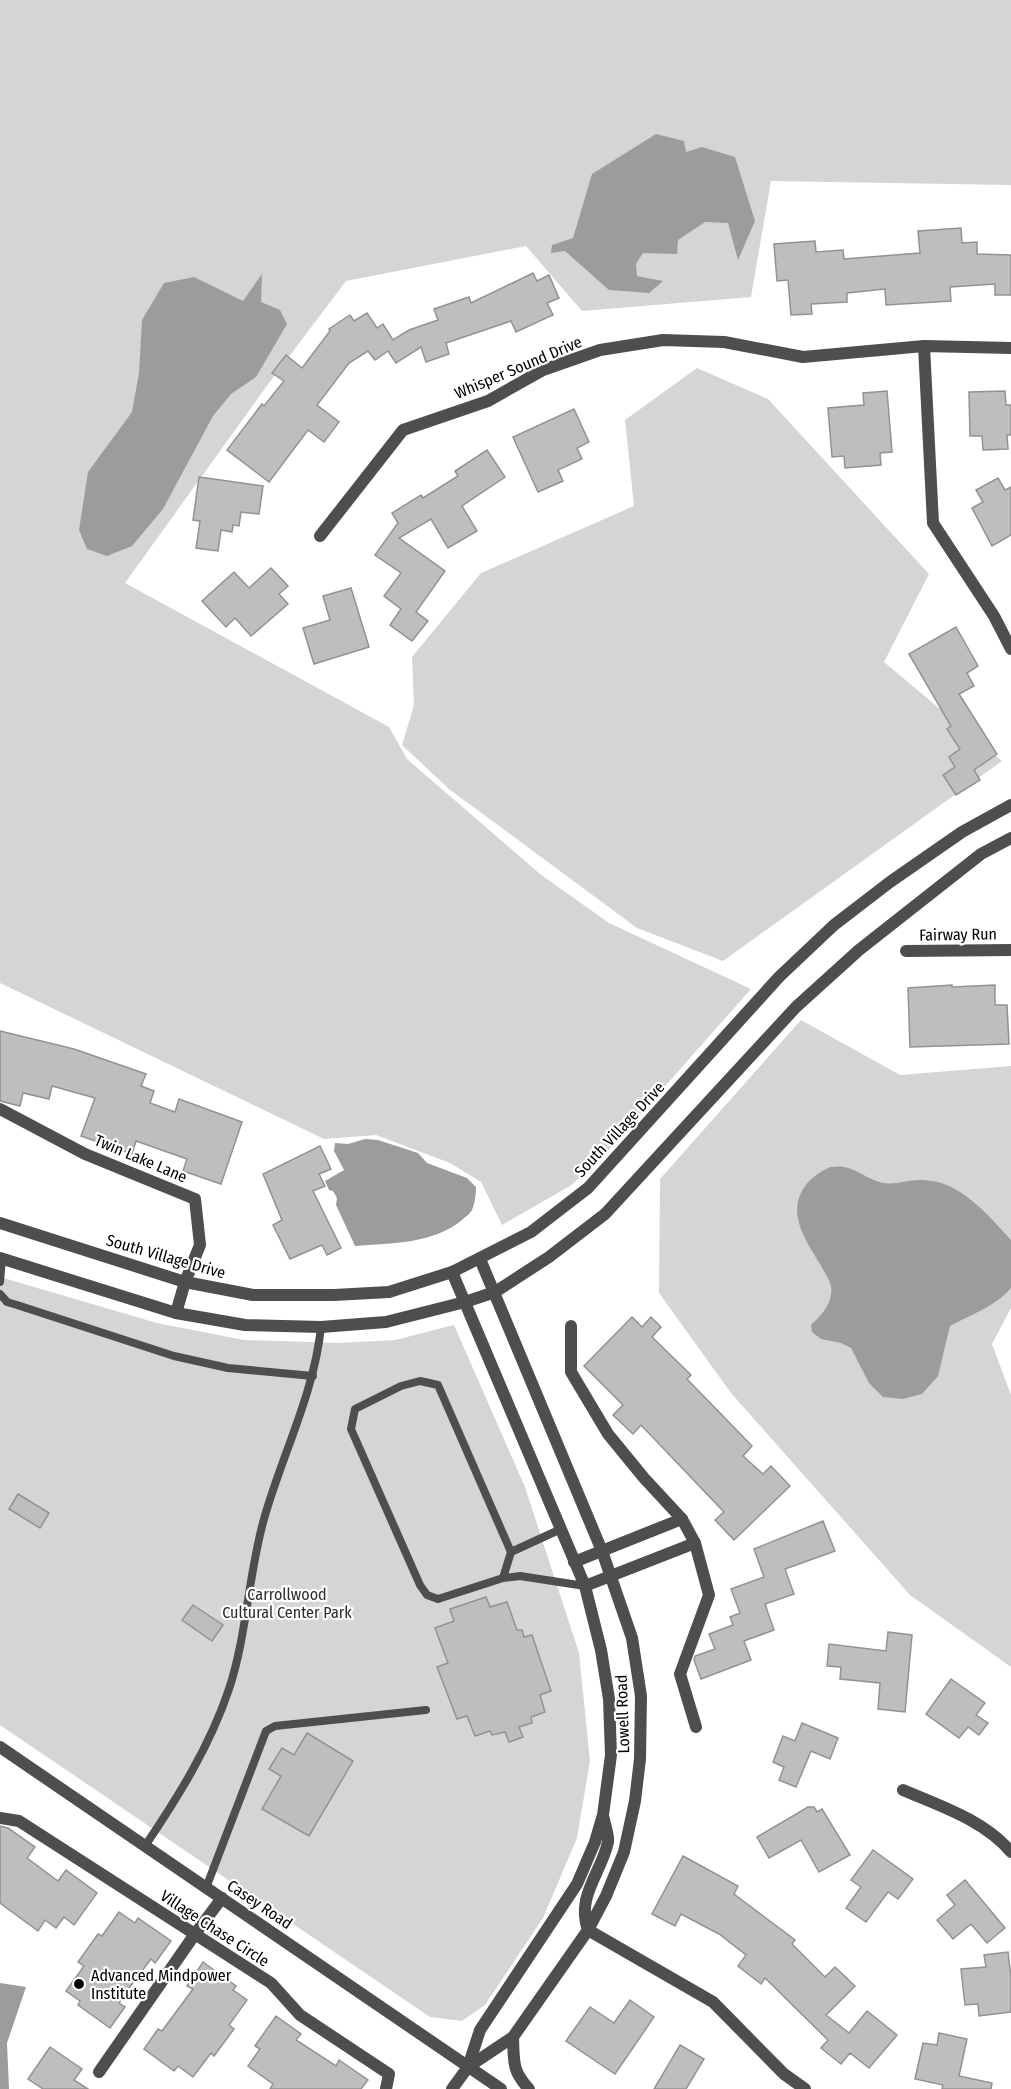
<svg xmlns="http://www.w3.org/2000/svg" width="1011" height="2089" viewBox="0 0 1011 2089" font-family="'Fira Sans Condensed',sans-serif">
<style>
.green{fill:#d5d5d5}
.water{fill:#9c9c9c}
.building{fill:#bebebe;stroke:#929292;stroke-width:1.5}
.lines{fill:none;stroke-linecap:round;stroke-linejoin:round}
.service{stroke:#4e4e4e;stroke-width:8}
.minor{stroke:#4e4e4e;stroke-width:12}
.tertiary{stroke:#4e4e4e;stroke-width:12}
.poi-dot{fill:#000;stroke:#fff;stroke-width:2}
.labels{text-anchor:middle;stroke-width:4.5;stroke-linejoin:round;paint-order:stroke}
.street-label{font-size:16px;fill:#000;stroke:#fff}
.park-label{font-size:16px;fill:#2c2c2c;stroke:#fff}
.poi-label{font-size:16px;fill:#000;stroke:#fff;text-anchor:start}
</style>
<rect width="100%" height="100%" fill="#fff"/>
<g class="green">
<polygon points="0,0 1011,0 1011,185 771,181 751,297 582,311 526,246 346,281 266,387 125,583 389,727 407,759 540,874 609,923 751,989 598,1162 570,1186 502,1225 481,1182 450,1163 376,1135 324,1139 0,983"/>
<polygon points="697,368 768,399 929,574 884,662 1002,761 723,961 637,928 449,789 402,745 414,705 412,657 481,573 634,506 625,420"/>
<polygon points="801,1020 900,1075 1011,1066 1011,1308 992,1344 1011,1395 1011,1667 910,1595 731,1393 659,1293 660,1179"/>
<polygon points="0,1277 157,1323 244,1340 340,1343 395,1340 454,1325 525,1487 579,1653 590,1761 577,1838 543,1918 485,2005 462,2021 430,2017 0,1725"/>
</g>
<g class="water">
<polygon points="656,134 684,141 686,152 702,147 735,157 755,221 738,260 728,223 705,222 678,240 677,254 643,253 636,264 637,276 663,281 649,293 609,290 565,251 551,253 552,245 573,238 592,174"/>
<polygon points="262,274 261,302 280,310 287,324 256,377 231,394 213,416 163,509 132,546 107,556 87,549 79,530 88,472 132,412 139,373 142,320 164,283 194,277 243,301"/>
<path d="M365,1139L378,1140L418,1153L427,1163L467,1178L476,1187C476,1195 475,1203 472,1210C470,1214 465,1217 462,1220C433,1244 392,1243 355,1246L336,1205L337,1198L333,1191L329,1190L325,1181L344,1170L334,1151L335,1143L348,1144Z"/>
<path d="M830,1167C834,1167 839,1166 844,1167C857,1169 869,1180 883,1183C896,1185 907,1180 920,1180C959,1179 987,1214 1011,1240V1288C996,1306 970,1315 950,1326L938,1376L922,1394L903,1399L883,1397L869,1383L851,1348L841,1343L821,1339L812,1332L811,1325C821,1315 829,1308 831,1294C833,1282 825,1274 820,1264C808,1244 790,1219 800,1195C806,1181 816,1174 830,1167Z"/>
<polygon points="0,1983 26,1987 7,2043 9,2089 0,2089"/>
</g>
<g class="building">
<polygon points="961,228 962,243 977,242 977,254 1011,255 1011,295 995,295 995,284 950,287 951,301 886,305 885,289 847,293 847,302 811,304 812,314 791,315 788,280 777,281 774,244 815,241 816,252 843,250 844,259 920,253 918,231"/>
<polygon points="533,273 537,281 549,275 559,298 547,303 553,315 516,332 511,321 446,343 449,354 426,362 421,347 396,363 388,351 375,360 368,351 349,363 317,405 339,422 324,442 308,430 269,482 227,450 262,404 264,406 284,381 272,373 286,355 302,368 330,331 329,329 350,315 354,321 367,313 377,328 383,324 393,340 409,330 438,320 434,309 469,297 471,303"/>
<polygon points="887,391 892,452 880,453 881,465 845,468 844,456 832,457 828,408 864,405 863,393"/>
<polygon points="1005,391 1006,405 1011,405 1011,435 1007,435 1008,449 983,450 982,436 970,436 969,392"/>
<polygon points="574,409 589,442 577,448 582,459 558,470 563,481 538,492 513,437"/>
<polygon points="487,450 505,477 462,506 477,531 448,548 431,519 399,538 445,571 416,612 428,621 412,641 390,625 401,609 384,596 401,573 375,555 398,523 392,513 421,495 423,498 458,476 455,471"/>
<polygon points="199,477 263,486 259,514 241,512 239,526 233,525 232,532 221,530 218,551 196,548 200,521 193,520"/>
<polygon points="998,478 1005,490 1011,487 1011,535 992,546 972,508 983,502 976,490"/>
<polygon points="271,568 288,586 279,594 288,604 251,636 235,618 226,627 202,601 234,572 249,588"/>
<polygon points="351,588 369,647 314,664 303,628 330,620 323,596"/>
<polygon points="956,627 978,666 967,673 974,686 959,694 997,754 974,770 980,780 956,795 943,775 955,767 949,757 960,749 947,729 951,726 909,654"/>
<polygon points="952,985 952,987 995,985 995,1005 1007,1005 1009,1044 910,1047 908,988"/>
<polygon points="0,1031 74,1049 146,1074 141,1086 154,1091 150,1103 175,1112 179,1099 242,1122 221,1184 183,1171 187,1159 136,1141 132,1154 81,1136 95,1098 52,1086 49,1099 23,1093 20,1106 0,1101"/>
<polygon points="320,1146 331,1169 319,1174 325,1186 313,1191 341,1248 327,1255 322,1245 290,1259 273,1225 282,1220 263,1174"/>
<polygon points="632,1317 642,1327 651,1317 661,1327 652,1337 691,1375 687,1379 752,1446 743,1456 763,1474 771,1466 790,1486 734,1540 715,1520 724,1512 641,1425 633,1434 613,1415 623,1405 584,1366"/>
<polygon points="18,1494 49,1513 40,1528 9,1509"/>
<polygon points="823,1521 835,1551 785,1569 794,1594 765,1604 774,1630 744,1641 751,1660 701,1679 694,1660 695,1656 715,1649 709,1634 733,1625 730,1617 740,1613 731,1589 764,1577 754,1549"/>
<polygon points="486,1597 490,1607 507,1602 517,1630 522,1630 524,1637 532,1635 551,1691 540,1695 545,1712 531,1717 532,1723 519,1727 523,1737 509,1742 505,1732 492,1735 490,1731 475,1736 467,1716 457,1719 437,1667 448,1663 435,1628 454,1621 450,1609"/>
<polygon points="193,1605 223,1625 212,1641 182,1620"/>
<polygon points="888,1632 912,1635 905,1712 878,1709 880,1683 840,1679 841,1667 827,1666 829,1644 886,1651"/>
<polygon points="951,1679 985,1703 976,1715 988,1723 979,1735 968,1727 959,1738 926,1714"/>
<polygon points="802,1723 838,1738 830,1759 811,1751 796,1787 779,1780 784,1767 773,1762 783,1736 795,1741"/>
<polygon points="307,1733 353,1761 309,1836 262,1809 281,1776 269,1769 282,1748 294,1755"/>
<polygon points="808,1807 814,1807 817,1812 822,1809 850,1855 819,1872 801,1840 769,1858 757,1837"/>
<polygon points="0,1826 8,1828 35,1847 27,1858 58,1881 66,1870 97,1893 74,1925 64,1917 56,1928 45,1920 38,1931 0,1903"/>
<polygon points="873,1850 913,1879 898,1899 888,1892 866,1922 846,1908 861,1887 851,1880"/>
<polygon points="683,1856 738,1886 734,1894 795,1940 792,1944 825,1977 835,1967 855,1986 826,2015 849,2033 867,2011 897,2035 869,2068 850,2053 841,2064 821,2048 828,2040 765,1978 761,1984 738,1966 746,1955 719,1934 681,1914 675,1926 652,1914"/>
<polygon points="965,1880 1005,1928 987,1943 971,1924 953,1939 937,1920 955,1905 947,1895"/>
<polygon points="119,1912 135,1923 138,1918 171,1941 155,1963 151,1959 129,1988 119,2003 125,2007 110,2028 78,2005 80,2001 66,1991 84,1966 78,1962 98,1934 102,1936"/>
<polygon points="1008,1952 1011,1977 1011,2012 979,2016 978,2004 965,2005 961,1969 986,1967 984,1955"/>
<polygon points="203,1962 236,1986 233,1990 247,2000 229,2025 234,2029 214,2056 211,2053 193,2077 178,2066 174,2071 144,2049 158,2029 162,2031 193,1989 187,1986"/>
<polygon points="630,2000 654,2017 615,2074 566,2041 590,2007 614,2023"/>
<polygon points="276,2016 301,2034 296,2040 336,2066 339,2060 368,2080 361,2089 270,2089 273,2084 248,2066 260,2049 255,2046"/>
<polygon points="939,2033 967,2039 959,2076 992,2083 991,2089 942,2089 943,2085 915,2079 923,2043 937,2045"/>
<polygon points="680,2045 704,2059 686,2089 654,2089"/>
<polygon points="50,2047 82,2069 74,2080 88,2089 43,2089 28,2079"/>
</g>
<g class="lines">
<g class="service">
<polyline points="0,1282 2,1259"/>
<polyline points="0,1294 7,1302 17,1305 174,1356 228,1368 313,1376"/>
<polyline points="511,1552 561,1529"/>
<polyline points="503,1578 511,1552 438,1385 420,1381 401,1386 355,1409 351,1429 420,1585 427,1595 438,1599 503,1578 520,1576 585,1586"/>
<path d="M145,1846C178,1797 210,1746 229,1689C247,1635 248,1575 264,1519C282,1455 314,1394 321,1327"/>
<polyline points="206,1888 266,1731 275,1726 426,1710"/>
</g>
<g class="minor">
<polyline points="924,346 933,523 994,616 1011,649"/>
<polyline points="320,536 403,430 488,401 543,370 600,350 663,340 724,342 803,357 924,346 1011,348"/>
<polyline points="906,951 1011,950"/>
<polyline points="0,1109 85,1154 195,1199 200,1245 185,1282 176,1313"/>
<polyline points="571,1326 571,1372 608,1434 644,1478 682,1519 695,1543 709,1595 680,1674 696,1727"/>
<polyline points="574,1562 682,1519"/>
<polyline points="585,1586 695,1543"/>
<path d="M903,1790C940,1806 984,1820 1011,1852"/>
<polyline points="0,1818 19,1821 271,1983 300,2015 389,2074 386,2089"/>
<polyline points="588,1930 713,2002 784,2074 805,2089"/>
<polyline points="99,2072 195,1934 222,1898"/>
</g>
<g class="tertiary">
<polyline points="0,1223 185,1282 253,1295 334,1295 389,1292 452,1272 531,1232 588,1188 779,977 834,925 890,882 962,832 1011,805"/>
<polyline points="0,1258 176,1313 245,1325 321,1327 386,1322 465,1302 495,1292 549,1257 605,1214 796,1007 859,950 981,854 1011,838"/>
<polyline points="0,1747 501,2089"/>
<path d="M588,1930C576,1896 601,1874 608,1842C609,1835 605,1826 604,1819"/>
<path d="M513,2037C514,2062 512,2071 529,2089"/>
<polyline points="468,2067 513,2037 588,1930 606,1896 624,1852 635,1801 640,1759 641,1696 632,1638 602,1551 480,1259"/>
<polyline points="452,2089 468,2067 480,2030 577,1884 595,1842 603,1815 611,1755 609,1699 601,1650 585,1586 452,1272"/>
</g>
</g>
<circle class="poi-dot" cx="79" cy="1984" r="6"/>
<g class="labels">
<g class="street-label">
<text transform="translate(518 367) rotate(-23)" y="6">Whisper Sound Drive</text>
<text transform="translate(958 934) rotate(-1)" y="6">Fairway Run</text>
<text transform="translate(619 1129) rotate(-47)" y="6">South Village Drive</text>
<text transform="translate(141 1158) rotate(23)" y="6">Twin Lake Lane</text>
<text transform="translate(166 1256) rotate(16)" y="6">South Village Drive</text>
<text transform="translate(622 1714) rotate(-92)" y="6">Lowell Road</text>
<text transform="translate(260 1904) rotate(34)" y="6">Casey Road</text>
<text transform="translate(215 1928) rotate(33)" y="6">Village Chase Circle</text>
</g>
<g class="park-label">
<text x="287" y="1600">Carrollwood<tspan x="287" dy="18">Cultural Center Park</tspan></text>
</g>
<g class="poi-label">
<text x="91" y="1981">Advanced Mindpower<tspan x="91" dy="18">Institute</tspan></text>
</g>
</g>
</svg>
